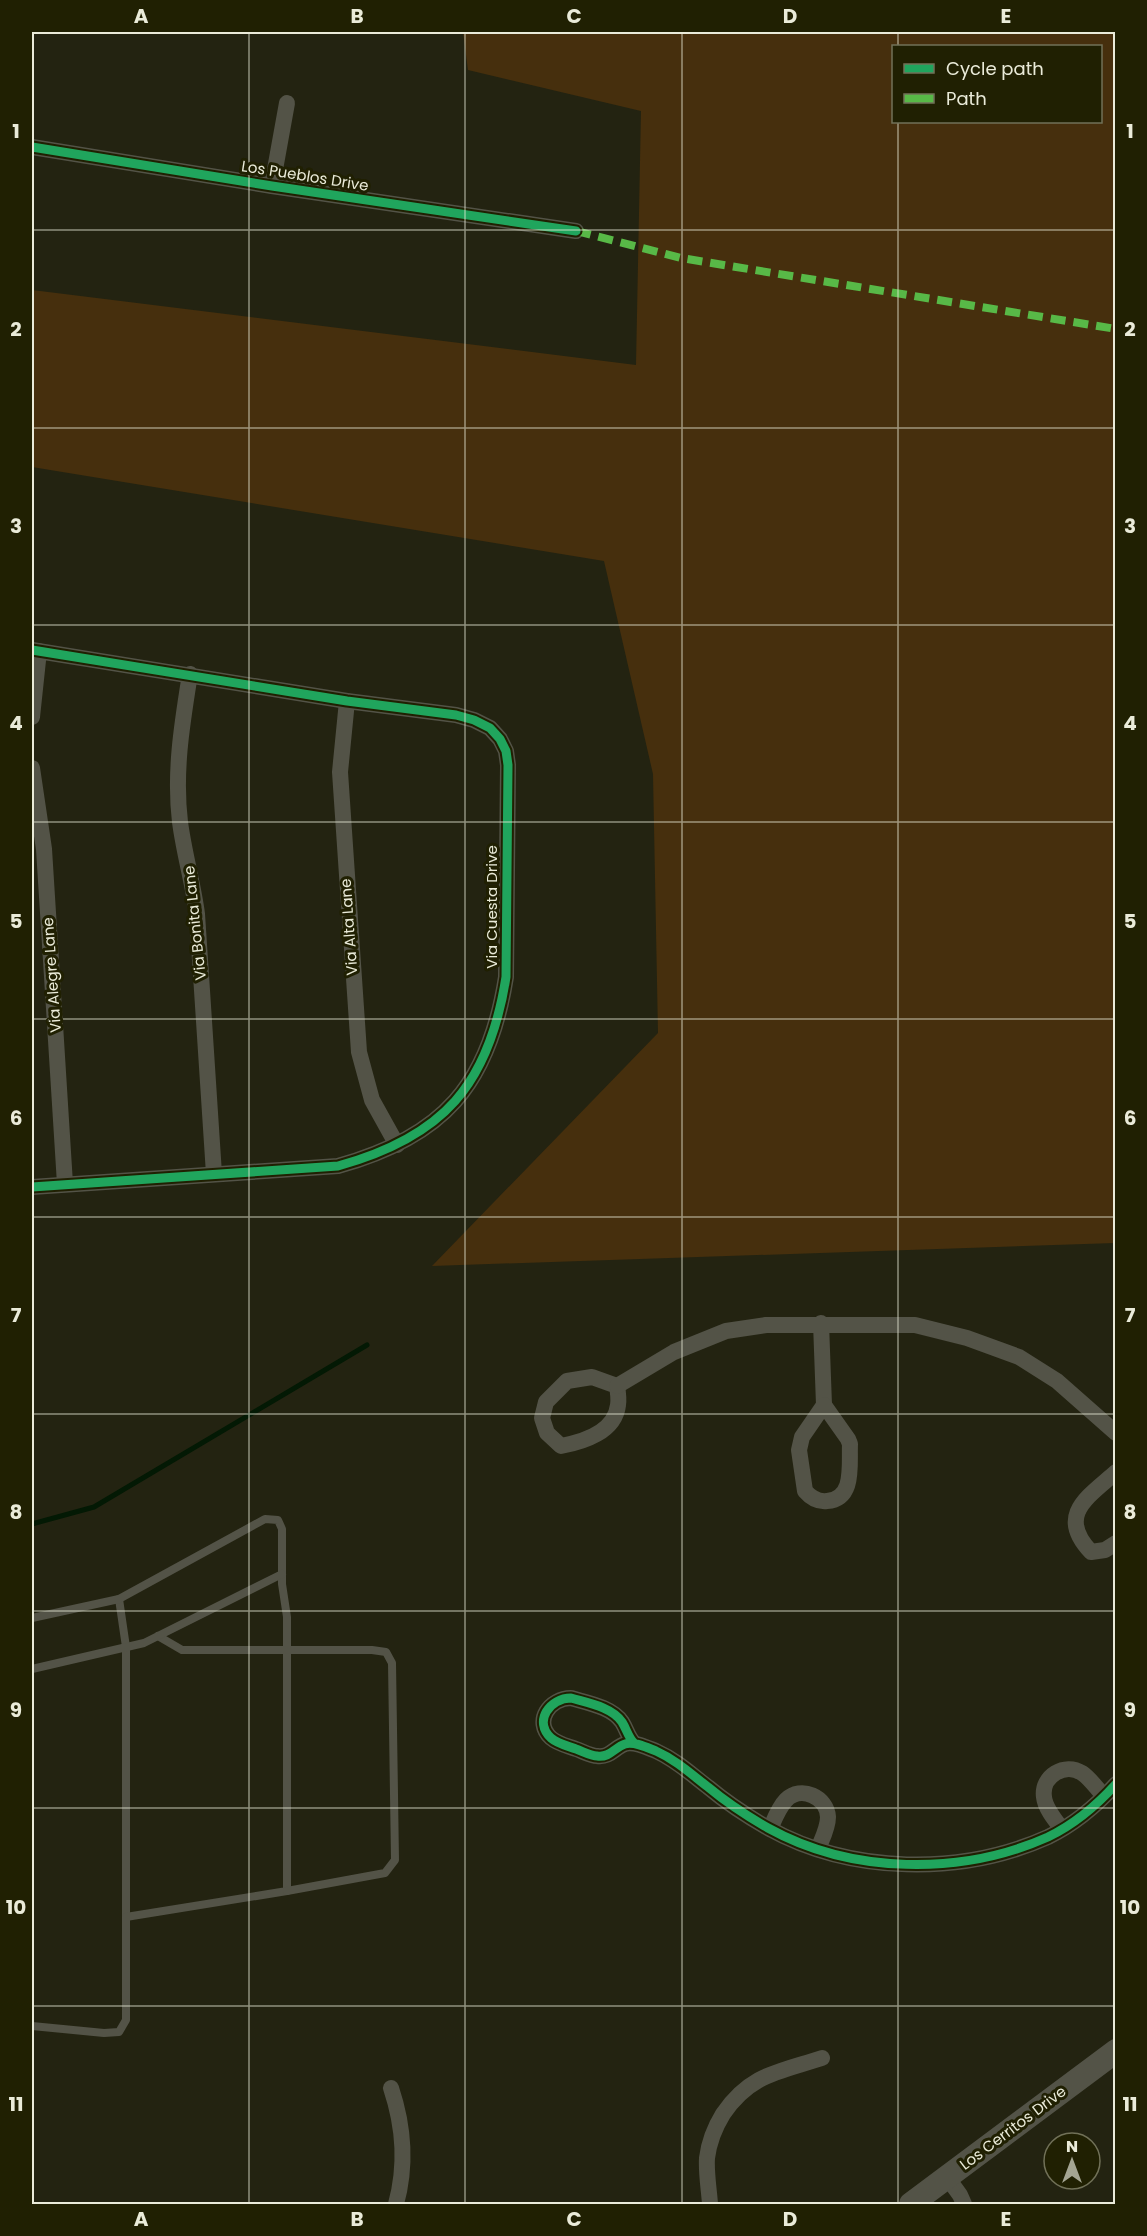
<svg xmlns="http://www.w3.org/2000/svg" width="1147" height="2236" viewBox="0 0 1147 2236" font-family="Poppins,sans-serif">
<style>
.green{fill:#462f0d;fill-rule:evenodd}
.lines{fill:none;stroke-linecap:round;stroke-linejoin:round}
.stream{stroke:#031904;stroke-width:5}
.lane{stroke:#535347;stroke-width:8}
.street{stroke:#535347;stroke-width:16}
.secondary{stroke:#535347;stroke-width:24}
.quiet{stroke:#58b947;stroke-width:8;stroke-dasharray:15 8;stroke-linecap:butt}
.cycleway-casing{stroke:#202002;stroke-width:13}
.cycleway{stroke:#20a55d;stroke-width:9}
.grid{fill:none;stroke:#eaebd9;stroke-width:1.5;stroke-opacity:0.55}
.labels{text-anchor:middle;stroke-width:6;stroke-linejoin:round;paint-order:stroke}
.street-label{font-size:15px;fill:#eaebd9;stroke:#202002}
.neatline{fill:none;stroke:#eaebd9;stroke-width:2}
.grid-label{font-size:20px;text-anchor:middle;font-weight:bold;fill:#eaebd9}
</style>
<rect width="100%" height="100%" fill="#232311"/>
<path class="green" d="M463,32H1115V1243L432,1266L658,1033L653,774L604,561L32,467V290L636,365L641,111L468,70ZM894,46H1100V122H894Z"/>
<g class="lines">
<polyline class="stream" points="32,1524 94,1507 367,1345"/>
<g class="lane">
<polyline points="119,1599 126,1647 126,1917"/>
<polyline points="32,1618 119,1599 265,1519 278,1520 282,1529 282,1584 287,1617 287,1891 126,1917 126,2020 119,2032 104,2033 32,2026"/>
<polyline points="158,1636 182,1650 372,1650 386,1652 392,1663 395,1860 385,1873 287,1891"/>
<polyline points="32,1669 144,1643 282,1574"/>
</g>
<g class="street">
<polyline points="32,147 272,186 576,231"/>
<polyline points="272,186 287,103"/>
<path d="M32,650L347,701L456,715L474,720L490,728L500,739L506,751L508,765L506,977C489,1085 443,1137 338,1166L32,1187"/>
<path d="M190,674C182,724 174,772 180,822C184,853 193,883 197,914L214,1174"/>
<polyline points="347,701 340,772 359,1052 372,1100 397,1145"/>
<polyline points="32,717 39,651"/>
<polyline points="32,768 44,849 65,1184"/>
<polyline points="821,1323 824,1405"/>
<path d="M592,1377L617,1386C618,1392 619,1399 618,1405C615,1432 583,1442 561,1446L547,1433L542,1418L546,1402L567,1381Z"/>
<polyline points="617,1386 674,1352 726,1331 766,1325 915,1325 967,1338 1019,1357 1057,1381 1116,1433"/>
<path d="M824,1405L848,1439L850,1444C849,1465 855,1499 827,1501C818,1502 811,1498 805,1491L799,1450L802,1437Z"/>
<path d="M1116,1472C1088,1497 1056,1515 1091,1552L1105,1550L1116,1543"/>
<path d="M634,1743C628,1737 627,1730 622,1722C612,1707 588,1703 571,1698C550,1698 533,1721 551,1738C558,1744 568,1746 576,1749C582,1751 591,1756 597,1756C610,1758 615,1747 625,1744C634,1741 648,1748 656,1751C676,1760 691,1774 708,1787C726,1802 747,1816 768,1828C851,1874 961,1876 1048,1837C1073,1825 1097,1805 1116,1784"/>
<path d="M770,1829C774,1820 779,1807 786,1800C801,1785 827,1797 828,1817C828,1828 822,1839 818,1849"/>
<path d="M1062,1829C1055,1820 1045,1808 1044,1797C1041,1776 1065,1762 1082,1773C1090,1778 1097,1789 1104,1796"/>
<path d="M391,2088C404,2127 407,2164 396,2204"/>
<polyline points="947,2177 960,2195 964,2204"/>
<path d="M710,2204C709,2189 706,2173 707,2158C709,2142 715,2127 723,2114C750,2074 779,2072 822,2058"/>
</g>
<polyline class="secondary" points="911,2204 1116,2051"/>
<polyline class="quiet" points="576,231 681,258 1116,329"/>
<defs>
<g id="cycleway">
<polyline points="32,147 272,186 576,231"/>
<path d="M32,650L347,701L456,715L474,720L490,728L500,739L506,751L508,765L506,977C489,1085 443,1137 338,1166L32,1187"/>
<path d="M634,1743C628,1737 627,1730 622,1722C612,1707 588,1703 571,1698C550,1698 533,1721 551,1738C558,1744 568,1746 576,1749C582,1751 591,1756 597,1756C610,1758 615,1747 625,1744C634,1741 648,1748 656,1751C676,1760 691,1774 708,1787C726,1802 747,1816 768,1828C851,1874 961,1876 1048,1837C1073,1825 1097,1805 1116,1784"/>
</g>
</defs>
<use href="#cycleway" class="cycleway-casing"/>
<use href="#cycleway" class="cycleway"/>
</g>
<path class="grid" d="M249,32V2204M465,32V2204M682,32V2204M898,32V46M898,122V2204M32,230H1116M32,428H1116M32,625H1116M32,822H1116M32,1019H1116M32,1217H1116M32,1414H1116M32,1611H1116M32,1808H1116M32,2006H1116"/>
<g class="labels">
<g class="street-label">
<text transform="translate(305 176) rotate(9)" y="5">Los Pueblos Drive</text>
<text transform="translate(492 907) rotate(-90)" y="5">Via Cuesta Drive</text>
<text transform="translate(195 923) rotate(-96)" y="5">Via Bonita Lane</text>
<text transform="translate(349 927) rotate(-94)" y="5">Via Alta Lane</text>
<text transform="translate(52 975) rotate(-94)" y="5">Via Alegre Lane</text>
<text transform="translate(1013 2128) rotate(-37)" y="5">Los Cerritos Drive</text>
</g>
</g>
<rect width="1147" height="2236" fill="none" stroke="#202002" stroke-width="66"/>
<rect x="892" y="45" width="210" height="78" fill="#202002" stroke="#717158" stroke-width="1.5"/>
<rect x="904" y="64" width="30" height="9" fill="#20a55d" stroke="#717158" stroke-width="1.5"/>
<text x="946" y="75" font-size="18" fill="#eaebd9">Cycle path</text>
<rect x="904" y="94" width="30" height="9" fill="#58b947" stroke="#717158" stroke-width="1.5"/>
<text x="946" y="105" font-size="18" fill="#eaebd9">Path</text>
<g transform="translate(1072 2161)"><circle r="28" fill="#202002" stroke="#717158" stroke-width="1.5"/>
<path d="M0-4.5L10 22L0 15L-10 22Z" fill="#a4a593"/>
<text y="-9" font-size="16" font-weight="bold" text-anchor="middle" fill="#eaebd9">N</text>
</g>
<rect x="33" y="33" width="1081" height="2170" class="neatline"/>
<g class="grid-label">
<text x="141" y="23">A</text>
<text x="357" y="23">B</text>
<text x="574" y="23">C</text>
<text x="790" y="23">D</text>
<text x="1006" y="23">E</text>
<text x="16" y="138">1</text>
<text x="1130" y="138">1</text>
<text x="16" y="336">2</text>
<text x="1130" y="336">2</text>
<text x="16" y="533">3</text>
<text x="1130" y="533">3</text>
<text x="16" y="730">4</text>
<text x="1130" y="730">4</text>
<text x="16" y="928">5</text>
<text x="1130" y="928">5</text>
<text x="16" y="1125">6</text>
<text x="1130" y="1125">6</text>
<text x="16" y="1322">7</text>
<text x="1130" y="1322">7</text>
<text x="16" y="1519">8</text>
<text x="1130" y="1519">8</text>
<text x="16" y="1717">9</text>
<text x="1130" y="1717">9</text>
<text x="16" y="1914">10</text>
<text x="1130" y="1914">10</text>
<text x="16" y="2111">11</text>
<text x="1130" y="2111">11</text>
<text x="141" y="2226">A</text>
<text x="357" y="2226">B</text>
<text x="574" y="2226">C</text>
<text x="790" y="2226">D</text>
<text x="1006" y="2226">E</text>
</g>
</svg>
